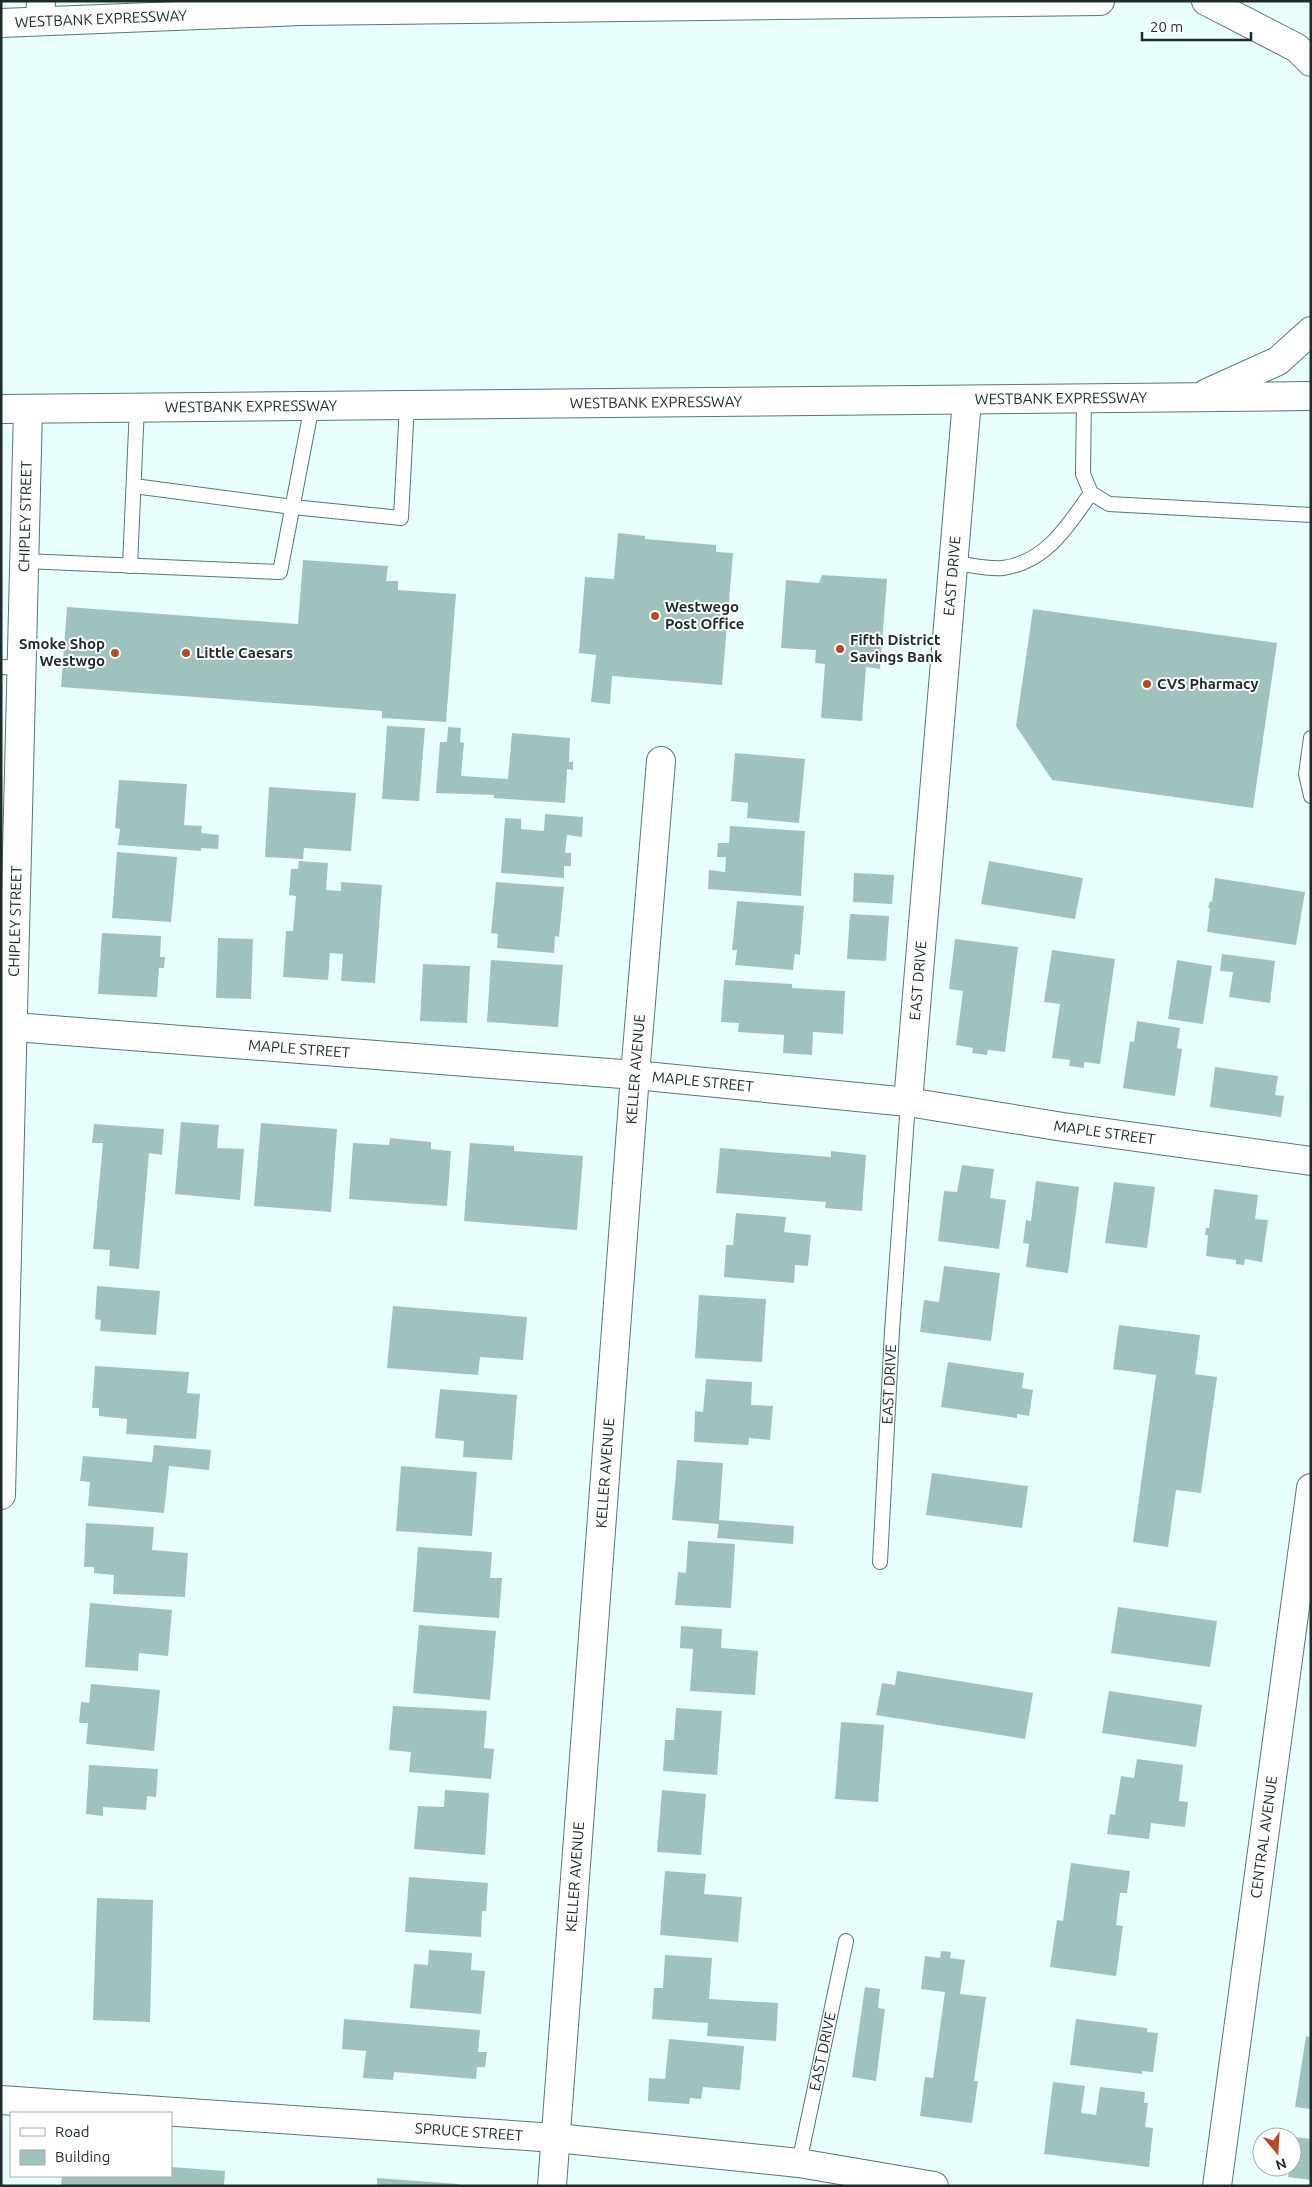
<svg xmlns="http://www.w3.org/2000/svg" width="1312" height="2187" viewBox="0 0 1312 2187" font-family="Ubuntu,sans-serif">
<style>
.building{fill:#9fc2bf}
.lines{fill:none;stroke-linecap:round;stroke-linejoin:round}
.lane-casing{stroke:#567774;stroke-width:16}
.street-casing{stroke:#567774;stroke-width:30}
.secondary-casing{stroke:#567774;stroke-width:30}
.highway-casing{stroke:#567774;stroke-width:30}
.lane{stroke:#fff;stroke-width:14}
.street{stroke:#fff;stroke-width:28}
.secondary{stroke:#fff;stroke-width:28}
.highway{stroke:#fff;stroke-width:28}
.poi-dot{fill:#b44d25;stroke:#fff;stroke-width:2}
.labels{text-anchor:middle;stroke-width:4;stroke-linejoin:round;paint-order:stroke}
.street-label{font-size:15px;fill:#1d2b2a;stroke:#fff}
.poi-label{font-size:15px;font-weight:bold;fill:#1d2b2a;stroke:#fff;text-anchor:start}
</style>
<rect width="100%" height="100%" fill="#e9fffd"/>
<g class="building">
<polygon points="618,533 645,536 645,539 716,545 716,552 733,553 722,685 612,676 610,704 591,702 596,655 579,653 585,577 614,579"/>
<polygon points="303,560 388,566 386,581 398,581 398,590 456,594 446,722 382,718 382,711 61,687 67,607 298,624"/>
<polygon points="822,575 887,579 880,669 866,667 862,721 821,718 825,664 815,663 816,650 781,648 786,580 819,583"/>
<polygon points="1033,609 1277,643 1253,808 1052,780 1016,726"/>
<polygon points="387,726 425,728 419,801 382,799"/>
<polygon points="448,727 461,728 460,742 464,743 461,776 508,779 512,733 570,738 569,762 573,762 573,770 567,769 565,803 494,798 494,795 436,793 440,742 447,742"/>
<polygon points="735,753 805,759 799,823 747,818 748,803 731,801"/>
<polygon points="119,780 187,784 184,825 202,826 201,833 219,835 218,849 201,848 201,851 118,845 120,829 115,828"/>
<polygon points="269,787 356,793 351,851 304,848 303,859 265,857"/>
<polygon points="545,814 583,817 582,837 567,835 565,853 571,853 571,866 564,866 564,878 501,873 505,818 521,819 521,829 544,831"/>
<polygon points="730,826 805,831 801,896 708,889 709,870 725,872 726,857 717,857 718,843 729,843"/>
<polygon points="117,852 177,857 171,922 112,918"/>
<polygon points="299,861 328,863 326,890 341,891 341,882 382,885 375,983 341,981 343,954 330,953 328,980 283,977 286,931 293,931 296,896 289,895 291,869 298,869"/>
<polygon points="989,861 1083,878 1075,919 981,904"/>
<polygon points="854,873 894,875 892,904 853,902"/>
<polygon points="1215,878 1305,892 1296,945 1207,932 1210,908 1208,908 1210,901 1212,902"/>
<polygon points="496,882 564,887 559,937 555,936 554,953 497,948 498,934 491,933"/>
<polygon points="737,901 804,906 800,955 795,954 793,970 735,965 737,950 732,950"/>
<polygon points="850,914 889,916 886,961 847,959"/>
<polygon points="102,933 161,936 160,957 165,957 164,968 159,968 157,997 98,994"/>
<polygon points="218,938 253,939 251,999 216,998"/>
<polygon points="955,939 1018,947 1005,1052 988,1050 987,1055 972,1053 973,1048 956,1045 963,991 949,989"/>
<polygon points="1052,950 1115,959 1100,1064 1084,1062 1084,1068 1069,1066 1070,1060 1052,1058 1060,1004 1044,1002"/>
<polygon points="1222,954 1275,961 1270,1003 1229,997 1233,972 1220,971"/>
<polygon points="491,960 563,965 558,1027 487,1022"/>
<polygon points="1177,960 1212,966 1203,1024 1168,1019"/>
<polygon points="423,964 470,966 467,1023 420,1021"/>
<polygon points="724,980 792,984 792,988 845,991 843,1034 813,1032 812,1055 783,1053 784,1035 738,1032 739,1023 721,1022"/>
<polygon points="1137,1021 1180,1028 1177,1048 1182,1049 1175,1096 1123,1088 1130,1041 1134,1042"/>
<polygon points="1215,1067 1278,1076 1275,1095 1284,1096 1281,1117 1210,1107"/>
<polygon points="181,1122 219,1125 217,1148 244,1149 240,1200 175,1194"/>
<polygon points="261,1123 337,1129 331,1212 254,1206"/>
<polygon points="94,1124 164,1129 162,1155 149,1153 139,1269 109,1266 110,1250 93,1249 103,1143 92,1143"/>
<polygon points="390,1138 431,1142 431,1149 451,1151 447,1206 349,1199 353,1143 389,1145"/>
<polygon points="470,1143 514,1146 514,1151 583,1156 577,1230 464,1221"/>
<polygon points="720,1148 831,1157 831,1151 866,1155 862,1211 825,1208 826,1202 716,1193"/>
<polygon points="962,1165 994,1169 990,1198 1006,1200 999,1249 938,1241 944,1191 957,1192"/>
<polygon points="1036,1181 1079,1187 1068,1273 1026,1267 1029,1244 1023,1243 1026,1220 1031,1221"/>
<polygon points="1114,1182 1155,1187 1147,1248 1105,1243"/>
<polygon points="1214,1189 1258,1195 1255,1219 1268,1220 1262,1262 1245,1259 1244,1265 1236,1264 1236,1260 1206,1256 1208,1235 1205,1235 1206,1228 1209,1228"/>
<polygon points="736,1213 786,1217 784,1232 811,1235 808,1266 795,1265 794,1283 724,1277 726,1245 733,1245"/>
<polygon points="944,1266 1000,1273 991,1341 920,1332 924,1300 939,1302"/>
<polygon points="97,1286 160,1291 156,1335 100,1331 101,1320 95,1319"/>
<polygon points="699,1295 766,1299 762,1362 695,1358"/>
<polygon points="393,1306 527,1317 523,1360 480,1357 478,1375 387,1368"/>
<polygon points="1119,1325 1200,1335 1195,1374 1217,1377 1201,1493 1176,1490 1168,1547 1133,1542 1156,1375 1113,1369"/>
<polygon points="948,1362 1024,1373 1022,1388 1033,1390 1029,1416 1017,1414 1017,1418 941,1407"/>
<polygon points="95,1366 189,1372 187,1393 200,1394 196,1439 126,1434 127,1419 99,1416 99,1408 92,1408"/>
<polygon points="706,1379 752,1382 751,1405 773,1406 770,1440 749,1438 748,1445 694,1442 695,1411 703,1412"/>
<polygon points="440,1389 517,1395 512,1460 463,1457 464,1441 435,1438"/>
<polygon points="154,1445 211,1450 209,1470 169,1466 164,1513 88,1506 90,1482 80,1481 83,1456 152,1462"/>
<polygon points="677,1460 723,1463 719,1520 794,1526 793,1544 717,1538 719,1524 672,1520"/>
<polygon points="401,1466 477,1472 472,1536 396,1531"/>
<polygon points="932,1473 1028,1486 1022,1528 926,1515"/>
<polygon points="86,1523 154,1527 152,1550 188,1553 185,1597 113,1594 114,1575 94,1573 94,1567 84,1567"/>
<polygon points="688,1541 735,1544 731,1608 675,1605 678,1572 686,1573"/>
<polygon points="418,1547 492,1552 490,1578 502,1578 499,1618 413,1612"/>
<polygon points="90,1603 172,1610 168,1656 139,1653 138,1671 85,1667"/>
<polygon points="1118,1607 1217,1621 1210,1667 1111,1653"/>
<polygon points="419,1625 496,1631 490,1700 413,1693"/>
<polygon points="681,1626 722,1629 721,1648 758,1651 755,1695 690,1691 693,1649 680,1648"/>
<polygon points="897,1671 1033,1693 1025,1739 876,1715 882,1683 895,1685"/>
<polygon points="91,1684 160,1690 154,1751 86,1744 88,1723 79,1723 81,1702 89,1703"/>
<polygon points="1109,1691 1202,1705 1196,1747 1102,1733"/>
<polygon points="393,1706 487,1711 484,1748 494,1749 491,1779 409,1772 411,1752 389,1750"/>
<polygon points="676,1708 722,1711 717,1775 663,1771 665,1740 674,1740"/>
<polygon points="841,1722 884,1725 878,1802 835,1799"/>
<polygon points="1137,1759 1183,1765 1179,1801 1188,1802 1185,1827 1151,1823 1149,1839 1107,1834 1110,1814 1115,1815 1121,1776 1134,1778"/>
<polygon points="89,1765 158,1769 156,1797 147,1796 146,1810 103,1807 103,1816 86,1814"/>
<polygon points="445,1790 489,1793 485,1855 414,1849 418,1806 444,1807"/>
<polygon points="662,1790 706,1794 701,1855 657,1852"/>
<polygon points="1071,1863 1130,1871 1127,1893 1120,1893 1116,1925 1123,1926 1116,1976 1050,1967 1057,1920 1063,1921"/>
<polygon points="665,1871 706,1874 704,1894 742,1897 738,1942 660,1935"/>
<polygon points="409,1877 488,1883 486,1911 482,1911 481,1937 405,1932"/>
<polygon points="97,1898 153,1900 150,2022 93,2020"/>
<polygon points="429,1950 472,1953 471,1970 485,1971 481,2014 410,2008 414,1964 428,1965"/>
<polygon points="941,1951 951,1952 950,1958 965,1960 960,1994 986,1997 974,2081 978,2081 972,2123 920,2116 925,2077 933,2078 945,1992 921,1989 925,1956 940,1958"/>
<polygon points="665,1955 712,1958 709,1999 778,2003 776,2041 707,2036 708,2023 652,2019 654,1988 663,1988"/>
<polygon points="865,1987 880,1989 878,2008 885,2009 876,2081 852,2077"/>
<polygon points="344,2019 480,2030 478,2052 487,2052 485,2067 477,2067 476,2079 394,2072 393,2080 363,2078 366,2051 342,2049"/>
<polygon points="1076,2019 1147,2028 1147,2032 1158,2033 1153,2072 1142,2071 1142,2074 1070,2065"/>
<polygon points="1306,2036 1311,2037 1311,2109 1295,2107"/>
<polygon points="669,2039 744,2046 740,2090 703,2087 701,2099 690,2098 689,2104 648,2101 649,2078 665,2079"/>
<polygon points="1053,2082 1085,2086 1081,2113 1096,2115 1100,2087 1145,2092 1144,2103 1148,2103 1145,2127 1153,2128 1149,2167 1044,2154"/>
<polygon points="1294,2137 1311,2139 1311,2180 1288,2177 1289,2167 1292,2167"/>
<polygon points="171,2167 225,2171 224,2186 61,2186 62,2176 171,2176"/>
<polygon points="377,2178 459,2184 459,2186 377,2186"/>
</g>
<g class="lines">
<defs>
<g id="lane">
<polyline points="1084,398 1083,474 1091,493 1109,504 1311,515"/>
<polyline points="134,486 293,507 401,518 407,404"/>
<polyline points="24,561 280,572 312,405"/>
<path d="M953,563C968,564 987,570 1003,568C1046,562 1068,526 1091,493"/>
<polyline points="130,566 137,406"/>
<polyline points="1,667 22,668"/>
<polyline points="1311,738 1306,774 1311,796"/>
<path id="s1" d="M880,1562L892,1331L908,1102"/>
<path id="s2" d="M799,2163L846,1941"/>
</g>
<g id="street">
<polyline points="40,20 41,1"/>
<path id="s3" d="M1,1026L635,1075L908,1102L1063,1127L1311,1161"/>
<path id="s4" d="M908,1102L967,400"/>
<path id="s5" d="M1,1495L28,409"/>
<path id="s6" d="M1,2100L556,2138L799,2163L934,2186"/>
<path id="s7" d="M552,2186L635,1075L661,761"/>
</g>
<g id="secondary">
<path id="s8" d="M1217,2186L1311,1488"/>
</g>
<g id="highway">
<polyline points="1206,1 1297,48 1311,62"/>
<path id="s9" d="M1,23L301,11L1100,1"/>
<polyline points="1207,393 1278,361 1311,331"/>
<path id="s10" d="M1,409L1311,396"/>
</g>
</defs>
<use href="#lane" class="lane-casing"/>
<use href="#street" class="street-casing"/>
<use href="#secondary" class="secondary-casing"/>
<use href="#highway" class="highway-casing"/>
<use href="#lane" class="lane"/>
<use href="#street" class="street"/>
<use href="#secondary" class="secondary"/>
<use href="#highway" class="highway"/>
</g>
<g class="poi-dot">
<circle cx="655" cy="616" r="5"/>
<circle cx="840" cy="649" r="5"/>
<circle cx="115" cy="653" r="5"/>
<circle cx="186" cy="653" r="5"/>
<circle cx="1147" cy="684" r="5"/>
</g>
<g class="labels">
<g class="street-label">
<text dy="5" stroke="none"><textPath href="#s9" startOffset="100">WESTBANK EXPRESSWAY</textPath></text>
<text dy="5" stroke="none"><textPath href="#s10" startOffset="1060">WESTBANK EXPRESSWAY</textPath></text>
<text dy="5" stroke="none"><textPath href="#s10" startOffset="655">WESTBANK EXPRESSWAY</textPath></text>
<text dy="5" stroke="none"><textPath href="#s10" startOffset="250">WESTBANK EXPRESSWAY</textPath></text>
<text dy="5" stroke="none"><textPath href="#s5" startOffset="979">CHIPLEY STREET</textPath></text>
<text dy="5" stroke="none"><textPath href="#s4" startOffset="528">EAST DRIVE</textPath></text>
<text dy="5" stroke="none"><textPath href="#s5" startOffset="574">CHIPLEY STREET</textPath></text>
<text dy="5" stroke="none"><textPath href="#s4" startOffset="122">EAST DRIVE</textPath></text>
<text dy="5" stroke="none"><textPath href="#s3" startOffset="299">MAPLE STREET</textPath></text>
<text dy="5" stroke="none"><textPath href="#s7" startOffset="1120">KELLER AVENUE</textPath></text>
<text dy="5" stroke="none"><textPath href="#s3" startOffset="704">MAPLE STREET</textPath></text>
<text dy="5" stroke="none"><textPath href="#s3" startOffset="1109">MAPLE STREET</textPath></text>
<text dy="5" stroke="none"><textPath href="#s1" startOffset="178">EAST DRIVE</textPath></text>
<text dy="5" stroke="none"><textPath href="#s7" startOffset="715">KELLER AVENUE</textPath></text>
<text dy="5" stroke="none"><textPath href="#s8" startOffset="352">CENTRAL AVENUE</textPath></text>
<text dy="5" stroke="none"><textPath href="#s7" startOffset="310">KELLER AVENUE</textPath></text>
<text dy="5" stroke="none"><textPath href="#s2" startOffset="114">EAST DRIVE</textPath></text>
<text dy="5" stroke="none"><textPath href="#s6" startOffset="469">SPRUCE STREET</textPath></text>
</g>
<g class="poi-label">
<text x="665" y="612">Westwego<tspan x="665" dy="17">Post Office</tspan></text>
<text x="850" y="645">Fifth District<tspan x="850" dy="17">Savings Bank</tspan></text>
<text x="105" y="649" text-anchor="end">Smoke Shop<tspan x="105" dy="17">Westwgo</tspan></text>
<text x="196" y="658">Little Caesars</text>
<text x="1157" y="689">CVS Pharmacy</text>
</g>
</g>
<rect width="1312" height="2187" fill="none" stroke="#1d2b2a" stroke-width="5"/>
<rect x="10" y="2112" width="162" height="65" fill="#ffffff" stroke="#a5aaaa"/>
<rect x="20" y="2128" width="25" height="8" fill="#ffffff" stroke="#a5aaaa"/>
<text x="55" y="2137" font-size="15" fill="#1d2b2a">Road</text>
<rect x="20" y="2150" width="25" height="15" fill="#9fc2bf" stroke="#a5aaaa"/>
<text x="55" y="2162" font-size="15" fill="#1d2b2a">Building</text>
<g transform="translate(1277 2152) rotate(162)"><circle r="24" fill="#ffffff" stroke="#a5aaaa"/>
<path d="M0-4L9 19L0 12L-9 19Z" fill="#b44d25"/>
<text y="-8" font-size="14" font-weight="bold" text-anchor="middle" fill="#1d2b2a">N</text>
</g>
<path d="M1142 32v8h109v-8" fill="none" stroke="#1d2b2a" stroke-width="2.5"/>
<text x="1150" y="32" font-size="15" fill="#1d2b2a" stroke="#ffffff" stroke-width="4" paint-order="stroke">20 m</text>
</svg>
